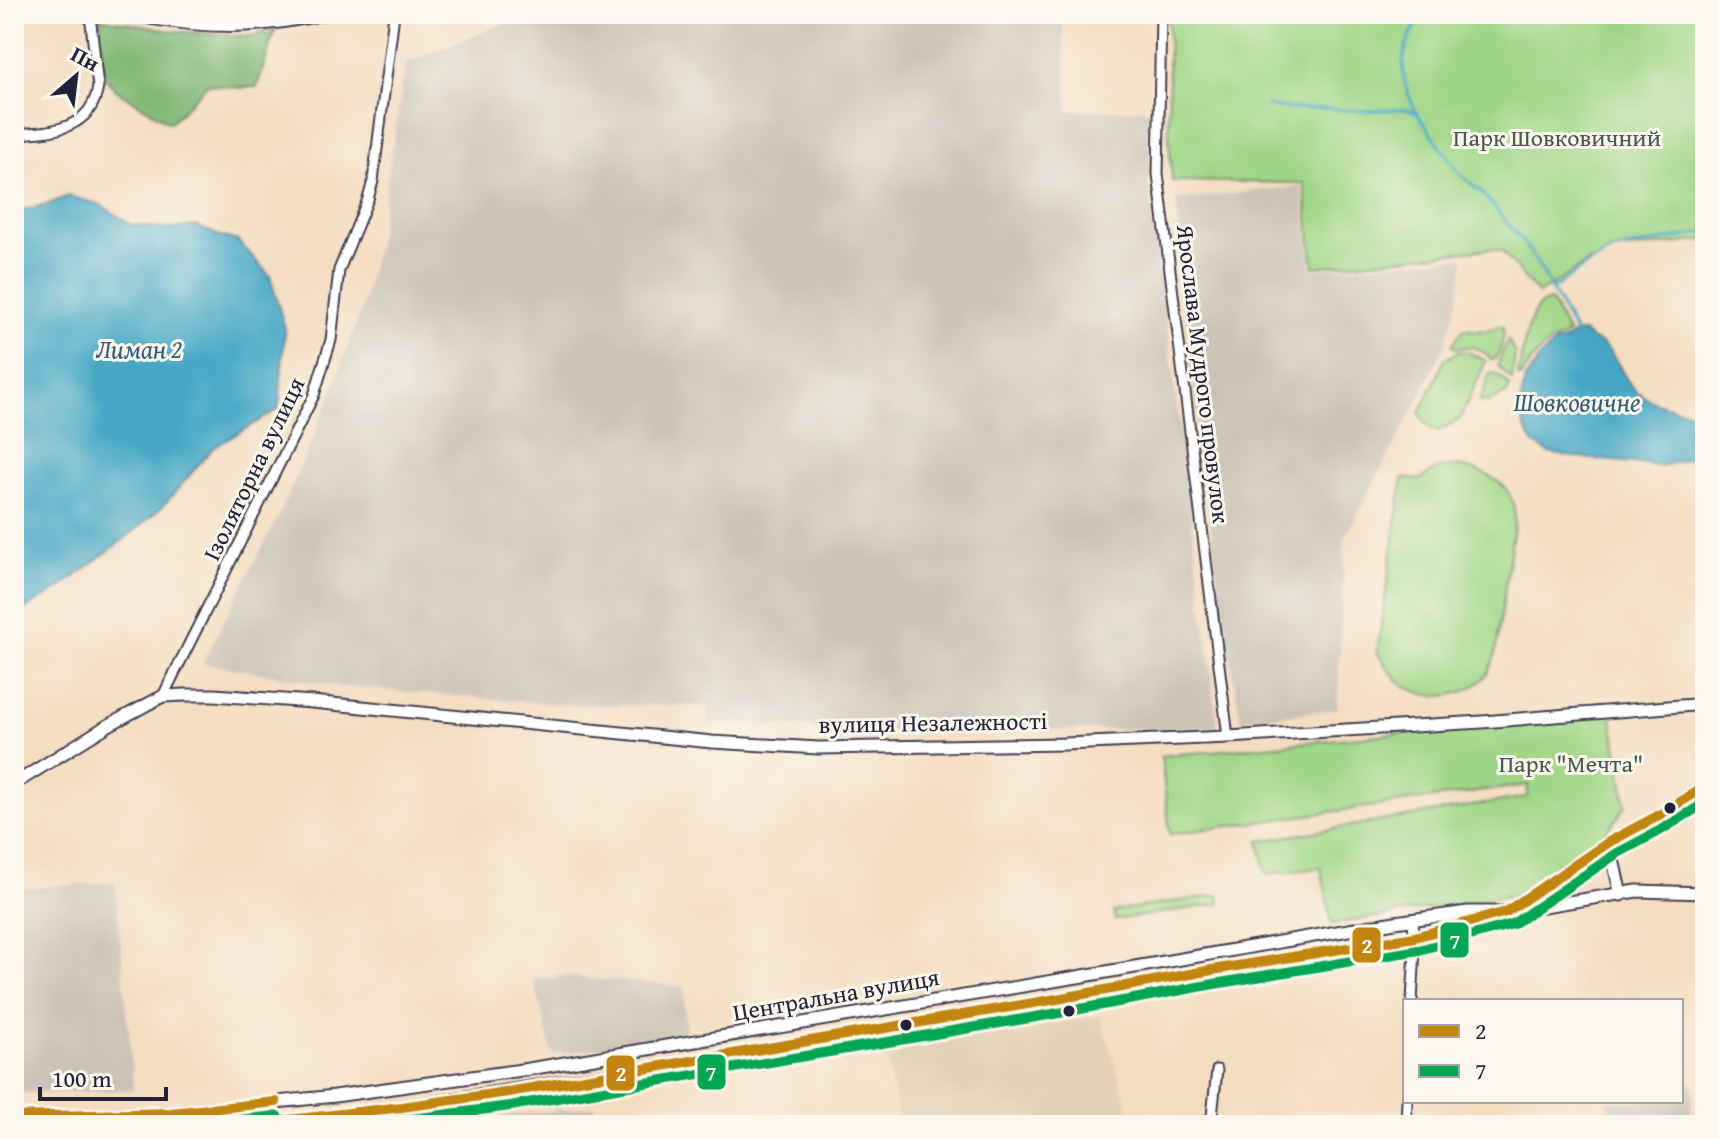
<svg xmlns="http://www.w3.org/2000/svg" width="1719" height="1139" viewBox="0 0 1719 1139" font-family="'Gentium Book Plus',serif">
<style>
.built{fill:#e3d1b5}
.industrial{fill:#cbc3b8}
.green{fill:#a0d687;stroke:#617c61;stroke-width:2}
.forest{fill:#80b774;stroke:#516c58;stroke-width:2}
.water{fill:#46a8c6;stroke:#346580;stroke-width:2}
.lines{fill:none;stroke-linecap:round;stroke-linejoin:round}
.stream{stroke:#46a8c6;stroke-width:3}
.minor-casing{stroke:#423e4f;stroke-width:13}
.tertiary-casing{stroke:#423e4f;stroke-width:15}
.minor{stroke:#fff;stroke-width:9}
.tertiary{stroke:#fff;stroke-width:11}
.bus-1-casing{stroke:#fbf7ec;stroke-width:16}
.bus-2-casing{stroke:#fbf7ec;stroke-width:16}
.bus-1{stroke:#c2850f;stroke-width:10}
.bus-2{stroke:#00a651;stroke-width:10}
.bus-dot{fill:#22223b;stroke:#fbf7ec;stroke-width:3}
.labels{text-anchor:middle;stroke-width:6;stroke-linejoin:round;paint-order:stroke}
.park-label{font-size:24px;fill:#485852;stroke:#fbf7ec}
.street-label{font-size:24px;fill:#22223b;stroke:#fbf7ec}
.water-label{font-size:26px;font-style:italic;fill:#325e7a;stroke:#fbf7ec}
.line-badge{stroke:#fbf7ec;stroke-width:3}
.badge-label{font-size:22px;text-anchor:middle;font-weight:bold;fill:#fff}
</style>
<rect width="100%" height="100%" fill="#fbf7ec"/>
<filter id="ink" filterUnits="userSpaceOnUse"><feTurbulence type="fractalNoise" baseFrequency=".0125" numOctaves="2"/><feDisplacementMap in="SourceGraphic" scale="16" xChannelSelector="R" yChannelSelector="G"/><feConvolveMatrix kernelMatrix="1 2 1 2 8 2 1 2 1" color-interpolation-filters="sRGB"/></filter>
<filter id="wash" filterUnits="userSpaceOnUse"><feTurbulence type="fractalNoise" baseFrequency=".006" numOctaves="4" result="noise"/><feDisplacementMap in="SourceGraphic" scale="32" xChannelSelector="R" yChannelSelector="G"/><feGaussianBlur stdDeviation="1.8" result="paint"/><feColorMatrix in="noise" values="0 0 0 0 0 0 0 0 0 0 0 0 0 0 0 0 0 1.4 0 .05"/><feComposite in="paint" operator="in"/></filter>
<g filter="url(#wash)">
<rect width="100%" height="100%" fill="#f4ddc1"/>
<polygon class="built" points="1100,1016 1134,1125 900,1125 885,1048"/>
<g class="industrial">
<polygon points="528,14 1062,14 1068,111 1148,109 1149,187 1218,727 934,733 709,723 709,706 557,704 345,687 202,663 281,511 326,409 363,305 379,233 406,63"/>
<polygon points="1301,186 1312,270 1464,257 1459,295 1445,345 1414,408 1345,537 1337,709 1241,720 1220,605 1185,309 1176,200"/>
<polygon points="115,882 134,1090 14,1093 14,889"/>
<polygon points="561,976 684,986 686,1036 552,1054 534,979"/>
<polygon points="1681,1082 1694,1084 1689,1125 1605,1125 1608,1101 1681,1101"/>
<polygon points="594,1106 597,1125 432,1125"/>
</g>
<g class="green">
<polygon points="1168,14 1705,14 1705,240 1612,251 1598,259 1586,263 1538,294 1502,251 1488,249 1314,267 1304,183 1172,181 1169,137"/>
<path d="M1551,301L1568,334C1545,342 1533,357 1521,377H1518C1520,361 1528,317 1539,306C1543,303 1547,302 1551,301Z"/>
<path d="M1499,326L1503,327C1505,338 1501,350 1495,359L1491,360C1482,348 1471,344 1457,349L1452,345L1463,330L1467,329L1477,331L1489,330Z"/>
<path d="M1508,340L1515,354L1512,380L1498,366C1499,357 1505,349 1508,340Z"/>
<path d="M1459,352H1468L1486,361L1460,419L1438,431C1428,428 1424,423 1420,413L1445,359Z"/>
<polygon points="1490,373 1497,374 1510,386 1508,393 1490,401 1480,402"/>
<path d="M1458,466C1478,470 1505,478 1512,500C1514,506 1515,513 1515,520L1495,656C1492,662 1490,669 1487,674C1467,700 1425,702 1400,682C1390,673 1384,663 1377,652L1403,478L1419,480L1436,469Z"/>
<polygon points="1611,713 1626,806 1595,847 1518,894 1332,924 1321,868 1266,874 1259,841 1527,797 1528,785 1170,834 1161,756"/>
<polygon points="1219,895 1220,904 1115,920 1114,911"/>
</g>
<polygon class="forest" points="99,18 173,31 250,36 275,30 257,87 240,88 208,84 170,123 116,90 103,76"/>
<g class="water">
<polygon points="68,196 99,204 132,225 169,229 196,226 220,236 238,241 270,276 285,328 279,409 213,448 164,505 137,529 60,588 14,616 14,212 51,203"/>
<path d="M1584,332C1590,341 1597,340 1604,346C1616,356 1621,371 1629,383C1645,406 1680,409 1705,414V460L1693,457L1661,466L1565,456L1549,453L1533,443L1524,426L1520,406L1525,379L1538,360L1555,343L1567,339L1575,333Z"/>
</g>
<g class="lines">
<g class="stream">
<polyline points="1267,106 1295,109 1319,108 1363,111 1405,109 1417,113 1460,174 1483,194 1521,239 1539,266 1575,333"/>
<path d="M1417,113C1397,77 1398,47 1424,14"/>
<polyline points="1551,290 1584,267 1612,251 1705,232"/>
</g>
</g>
</g>
<g filter="url(#ink)">
<g class="lines">
<defs>
<g id="minor">
<path d="M123,14C195,29 256,32 327,14"/>
<polyline points="1161,14 1158,174 1228,737"/>
<path d="M14,134C50,132 91,131 98,87L90,14"/>
<polyline points="163,696 314,395 331,340 339,270 368,199 373,181 394,14"/>
<polyline points="1412,1001 1415,950 1413,920"/>
<polyline points="1211,1125 1217,1070"/>
<polyline points="1406,1125 1407,1101"/>
</g>
<g id="tertiary">
<polyline points="14,784 107,726 163,696 185,695 214,695 312,702 712,742 819,748 1065,744 1228,737 1482,722 1705,704"/>
<polyline points="1609,842 1621,895"/>
<polyline points="1510,909 1609,842 1654,818 1705,787"/>
<polyline points="14,1117 171,1113 335,1096 529,1069 1083,976 1395,922 1468,912 1506,912"/>
<polyline points="246,1125 402,1107 726,1056 1067,998 1212,970 1415,937 1506,912 1637,891 1705,893"/>
</g>
</defs>
<use href="#minor" class="minor-casing"/>
<use href="#tertiary" class="tertiary-casing"/>
<use href="#minor" class="minor"/>
<use href="#tertiary" class="tertiary"/>
<defs>
<g id="bus-1">
<polyline points="14,1117 171,1113 276,1102"/>
<polyline points="246,1125 402,1107 508,1092 1057,999 1212,970 1415,937 1506,912 1609,842 1654,818 1705,787"/>
</g>
<g id="bus-2">
<polyline points="191,1125 277,1116"/>
<polyline points="368,1125 510,1106 1059,1013 1214,984 1419,950 1513,924 1616,854 1661,830 1705,803"/>
</g>
</defs>
<use href="#bus-1" class="bus-1-casing"/>
<use href="#bus-2" class="bus-2-casing"/>
<use href="#bus-1" class="bus-1"/>
<use href="#bus-2" class="bus-2"/>
</g>
</g>
<g class="bus-dot">
<circle cx="1670" cy="808" r="7"/>
<circle cx="1069" cy="1011" r="7"/>
<circle cx="906" cy="1025" r="7"/>
</g>
<g class="labels">
<g class="park-label">
<text x="1557" y="146">Парк Шовковичний</text>
<text x="1571" y="772">Парк "Мечта"</text>
</g>
<g class="street-label">
<text transform="translate(1203 374) rotate(83)" y="8">Ярослава Мудрого провулок</text>
<text transform="translate(254 469) rotate(-64)" y="8">Ізоляторна вулиця</text>
<text transform="translate(933 723) rotate(-1)" y="8">вулиця Незалежності</text>
<text transform="translate(836 995) rotate(-10)" y="8">Центральна вулиця</text>
</g>
<g class="water-label">
<text x="139" y="358">Лиман 2</text>
<text x="1577" y="411">Шовковичне</text>
</g>
</g>
<g class="line-badge">
<rect x="1439" y="921" width="31" height="38" rx="8" fill="#00a651"/>
<rect x="1351" y="926" width="31" height="38" rx="8" fill="#c2850f"/>
<rect x="696" y="1053" width="31" height="38" rx="8" fill="#00a651"/>
<rect x="605" y="1054" width="31" height="38" rx="8" fill="#c2850f"/>
</g>
<g class="badge-label">
<text x="1455" y="948">7</text>
<text x="1367" y="953">2</text>
<text x="711" y="1080">7</text>
<text x="621" y="1081">2</text>
</g>
<rect width="1719" height="1139" fill="none" stroke="#fbf7ec" stroke-width="48"/>
<rect x="1403" y="999" width="280" height="104" fill="#fbf7ec" stroke="#a4a2a5" stroke-width="2"/>
<rect x="1419" y="1025" width="40" height="12" fill="#c2850f" stroke="#a4a2a5" stroke-width="2"/>
<text x="1475" y="1039" font-size="24" fill="#22223b">2</text>
<rect x="1419" y="1065" width="40" height="12" fill="#00a651" stroke="#a4a2a5" stroke-width="2"/>
<text x="1475" y="1079" font-size="24" fill="#22223b">7</text>
<g transform="translate(76 76) rotate(28)" stroke="#fbf7ec" stroke-width="6" paint-order="stroke">
<path d="M0-6L14 30L0 20L-14 30Z" fill="#22223b"/>
<text y="-12" font-size="22" font-weight="bold" text-anchor="middle" fill="#22223b">Пн</text>
</g>
<path d="M40 1087v12h126v-12" fill="none" stroke="#22223b" stroke-width="4"/>
<text x="52" y="1087" font-size="24" fill="#22223b" stroke="#fbf7ec" stroke-width="6" paint-order="stroke">100 m</text>
</svg>
